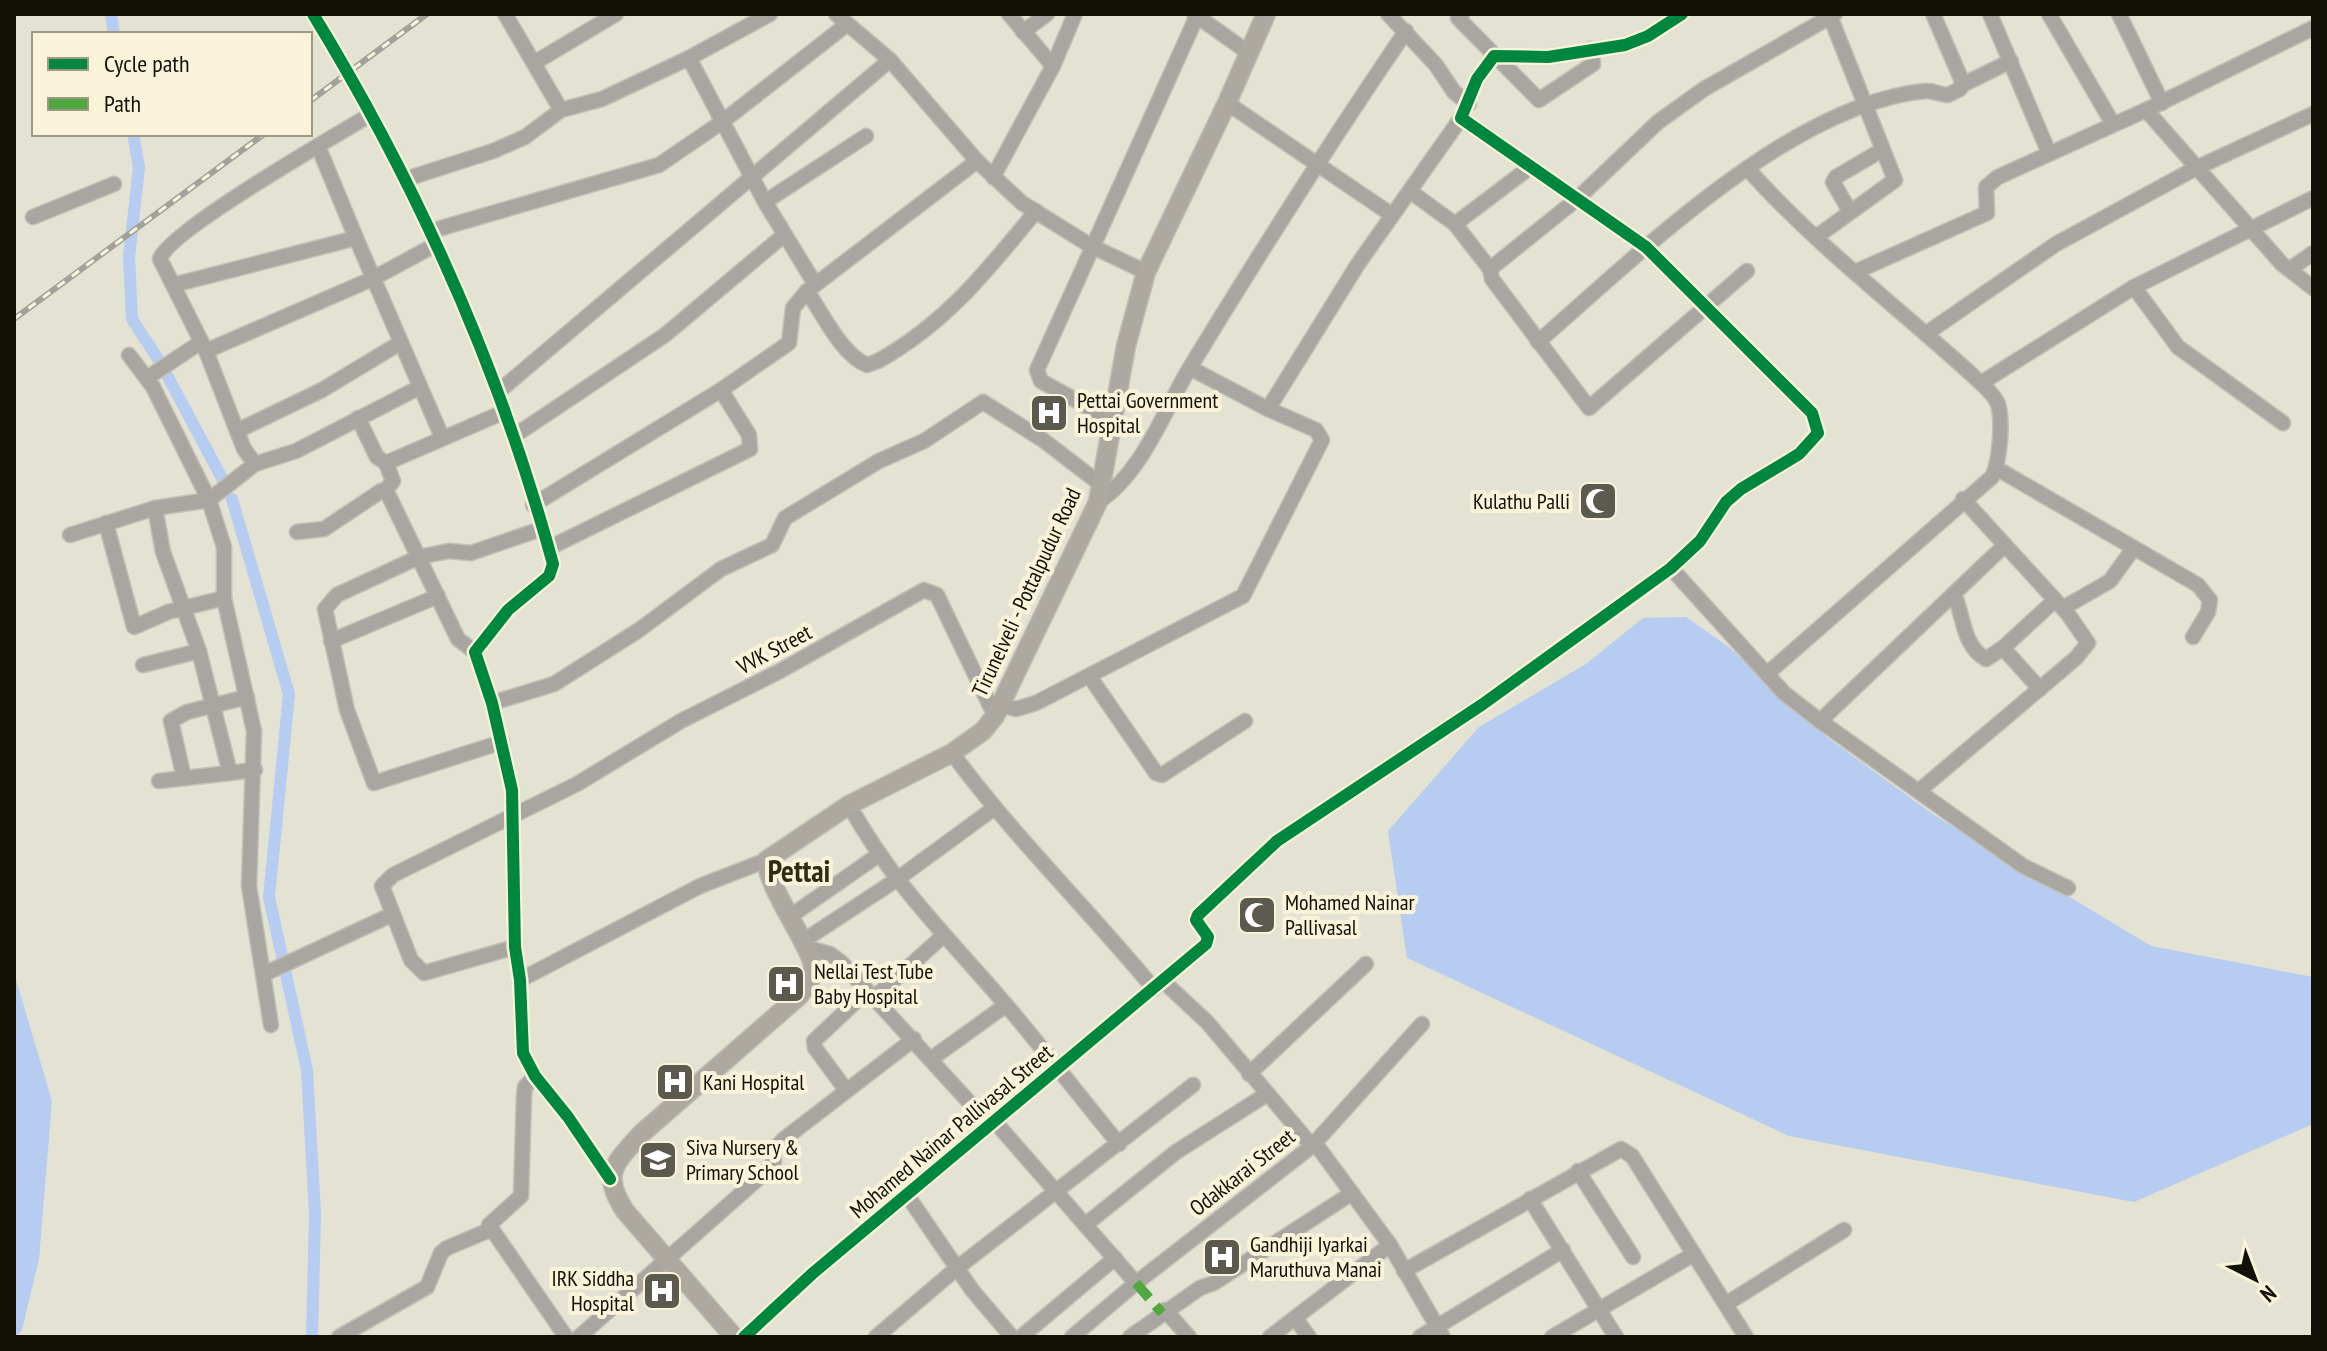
<svg xmlns="http://www.w3.org/2000/svg" width="2327" height="1351" viewBox="0 0 2327 1351" font-family="'PT Sans Narrow',sans-serif">
<style>
.water{fill:#b6ccf1}
.lines{fill:none;stroke-linecap:round;stroke-linejoin:round}
.canal{stroke:#b6ccf1;stroke-width:12}
.minor-casing{stroke:#c1c0b4;stroke-width:17}
.major-casing{stroke:#c1c0b4;stroke-width:21}
.minor{stroke:#a9a6a1;stroke-width:14}
.major{stroke:#ada8a0;stroke-width:18}
.rail-casing{stroke:#a3a19a;stroke-width:6}
.rail{stroke:#f9f4d9;stroke-width:3;stroke-dasharray:9;stroke-linecap:butt}
.quiet{stroke:#51a841;stroke-width:10;stroke-dasharray:20 10;stroke-linecap:butt}
.cycleway-casing{stroke:#f9f4d9;stroke-width:17}
.cycleway{stroke:#00873e;stroke-width:12}
.labels{text-anchor:middle;stroke-width:8;stroke-linejoin:round;paint-order:stroke}
.poi-label{font-size:22px;fill:#121108;stroke:#f9f4d9;text-anchor:start}
.street-label{font-size:22px;fill:#121108;stroke:#f9f4d9}
.district-label{font-size:30px;font-weight:bold;fill:#2f2b16;stroke:#f9f4d9}
</style>
<rect width="100%" height="100%" fill="#e4e2d3"/>
<g class="water">
<polygon points="1686,617 1729,647 1828,738 1934,815 2151,946 2313,977 2313,1124 2134,1202 1789,1136 1407,958 1388,831 1479,727 1586,664 1643,618"/>
<polygon points="14,973 52,1101 39,1259 22,1330 16,1337"/>
</g>
<g class="lines">
<g class="canal">
<polyline points="111,14 114,34"/>
<polyline points="133,134 139,167 129,257 132,319 160,362 224,482"/>
<polyline points="232,499 289,694 269,897 307,1070 315,1214 312,1337"/>
</g>
<defs>
<g id="minor">
<path d="M313,14C418,186 500,370 553,564L549,576L508,610L475,652L492,703L512,790L515,947L520,980L523,1053L535,1076L568,1117L610,1179"/>
<polyline points="505,14 561,110"/>
<polyline points="836,14 890,60 977,161 1022,203 1091,246 1146,272"/>
<polyline points="1009,14 1053,66"/>
<polyline points="1194,14 1249,53"/>
<polyline points="1388,14 1436,65 1454,92 1469,104"/>
<polyline points="1462,14 1458,18 1539,100 1593,64 1591,49"/>
<polyline points="1990,14 2049,153"/>
<polyline points="2049,14 2113,124"/>
<polyline points="2119,14 2162,103"/>
<polyline points="1023,32 1047,14"/>
<polyline points="689,58 765,202 815,284"/>
<polyline points="534,63 616,14"/>
<polyline points="1962,85 2011,61"/>
<polyline points="1227,103 1392,215"/>
<polyline points="2146,110 2282,264 2313,288"/>
<path d="M370,115C336,135 168,232 160,259L206,351L244,449L255,464L296,451L420,387"/>
<polyline points="318,146 356,238"/>
<path d="M1747,168C1817,247 1903,311 1981,383C1987,389 1995,396 1998,404C2003,422 2000,461 1992,477L1768,673"/>
<polyline points="993,177 1053,66 1075,14"/>
<polyline points="406,179 493,151 525,137 561,110 602,99 689,58 770,14"/>
<polyline points="1411,192 1455,224 1490,269"/>
<polyline points="765,202 866,136"/>
<polyline points="1849,210 1833,182 1836,177 1882,150"/>
<polyline points="33,217 114,184"/>
<polyline points="1455,224 1529,168"/>
<polyline points="431,231 659,165 722,122 846,25"/>
<polyline points="1816,237 1895,180 1830,16"/>
<polyline points="2290,269 2313,253"/>
<polyline points="1747,271 1589,408 1492,279 1490,269 1577,199 1658,122 1704,89 1835,14"/>
<polyline points="1855,272 1987,213 1986,187 1998,177 2146,110 2313,28"/>
<polyline points="173,285 356,238 442,437"/>
<polyline points="2134,287 2178,347 2283,423"/>
<path d="M807,291C823,314 841,354 867,365L878,361C945,324 988,270 1036,211"/>
<polyline points="1927,333 2056,244 2196,168 2313,114"/>
<path d="M1538,342C1637,256 1790,104 1925,91C1933,90 1940,95 1948,95L1960,89L1962,81L1933,14"/>
<polyline points="206,351 372,279 435,245"/>
<polyline points="129,355 153,387 209,500 224,547 224,598 254,731 249,886 271,1025"/>
<polyline points="1190,368 1268,409 1358,264 1461,118"/>
<polyline points="147,378 201,342"/>
<polyline points="1981,383 2134,287 2313,198"/>
<polyline points="498,392 890,60"/>
<polyline points="358,418 377,457 386,463 504,412"/>
<polyline points="1113,421 1041,381 1037,370 1197,16"/>
<polyline points="239,430 322,390 400,343"/>
<polyline points="514,436 665,335 784,235"/>
<polyline points="1996,468 2198,585 2210,600 2208,612 2193,637"/>
<polyline points="385,491 393,481 386,463"/>
<path d="M1098,502C1142,473 1163,413 1189,369C1259,254 1331,141 1406,31"/>
<polyline points="533,505 721,390 789,343 793,308 807,291 977,161"/>
<polyline points="155,508 163,552 199,651 230,773"/>
<polyline points="106,523 134,627 168,612 224,598"/>
<polyline points="297,532 324,529 381,491 387,492 458,639 475,652"/>
<polyline points="70,535 155,508 209,500 255,464"/>
<polyline points="2005,545 1820,721 2023,866 2068,888"/>
<polyline points="549,548 750,449 749,435 721,390"/>
<polyline points="1671,568 1784,693 1820,721"/>
<path d="M1955,596C1964,619 1963,646 1986,659L2003,648L2040,689"/>
<polyline points="2063,608 2110,581 2133,549"/>
<polyline points="331,641 438,596"/>
<polyline points="2003,648 2055,600"/>
<polyline points="143,665 199,651"/>
<polyline points="1090,677 1156,773 1162,775 1245,721"/>
<polyline points="492,703 554,684 639,630 721,569 772,545 785,518 879,461 924,441 983,402 1043,440 1103,486"/>
<polyline points="999,705 1016,709 1036,703 1243,596 1322,440 1316,430 1268,409"/>
<polyline points="502,742 374,783 347,710 325,609 337,595 419,557 449,551 471,553 541,529"/>
<path d="M952,753C1014,837 1088,909 1154,989"/>
<polyline points="184,778 171,721 187,712 247,697"/>
<polyline points="159,781 255,770"/>
<polyline points="1920,790 2076,658 2088,643 2068,614 1963,499"/>
<path d="M849,805C894,886 948,937 1007,1006C1045,1051 1081,1098 1119,1144"/>
<polyline points="792,915 877,856"/>
<polyline points="803,941 896,880 993,809"/>
<polyline points="515,947 424,973 411,960 382,886 393,875 577,784 681,721 780,671 924,590 937,595 995,716"/>
<polyline points="808,948 830,954 841,962 980,1114 996,1123 1136,1283"/>
<polyline points="264,974 391,915"/>
<polyline points="520,980 700,886 767,860"/>
<polyline points="1163,981 1207,1022 1312,1146"/>
<polyline points="874,998 943,936"/>
<polyline points="931,1059 1006,1005"/>
<polyline points="1249,1074 1366,964"/>
<polyline points="535,1076 525,1087 524,1096 521,1196 489,1225 566,1337"/>
<polyline points="846,1090 815,1048 814,1041 867,991"/>
<polyline points="1315,1143 1390,1245 1443,1337"/>
<polyline points="1578,1171 1633,1257"/>
<polyline points="907,1195 972,1290 1012,1337"/>
<polyline points="1530,1199 1616,1337"/>
<polyline points="1085,1225 1176,1152 1267,1094"/>
<polyline points="1404,1271 1621,1149 1632,1156 1746,1337"/>
<polyline points="1726,1304 1844,1230"/>
<polyline points="1165,1310 1189,1337"/>
<polyline points="1295,1318 1309,1337"/>
<polyline points="339,1337 427,1287 441,1253 447,1248 492,1229"/>
<polyline points="579,1337 769,1169 774,1162 773,1151 784,1139 914,1039"/>
<polyline points="744,1337 813,1273 1206,944 1208,937 1196,920 1198,915 1277,841 1483,704 1671,568 1700,541 1726,502 1741,489 1799,454 1818,433 1812,413 1646,247 1461,118 1477,79 1494,56 1548,57 1625,45 1648,36 1682,14"/>
<polyline points="876,1337 957,1268 1193,1085"/>
<polyline points="1021,1337 1115,1258"/>
<polyline points="1072,1337 1136,1283 1312,1146 1422,1024"/>
<polyline points="1130,1337 1200,1288 1214,1283 1352,1193"/>
<polyline points="1270,1337 1390,1245"/>
<polyline points="1420,1337 1563,1250"/>
<polyline points="1552,1337 1694,1254"/>
</g>
<path id="major" d="M734,1337L625,1211C601,1174 614,1164 641,1134L799,996C807,986 816,974 812,961C803,935 765,882 767,860L849,805L952,753L983,731L995,716L1098,502L1126,346L1146,272L1227,103L1266,14"/>
</defs>
<use href="#minor" class="minor-casing"/>
<use href="#major" class="major-casing"/>
<use href="#minor" class="minor"/>
<use href="#major" class="major"/>
<defs>
<g id="rail">
<polyline points="310,101 427,14"/>
<polyline points="14,319 264,134"/>
</g>
</defs>
<use href="#rail" class="rail-casing"/>
<use href="#rail" class="rail"/>
<polyline class="quiet" points="1136,1283 1162,1313"/>
<defs>
<g id="cycleway">
<path d="M313,14C418,186 500,370 553,564L549,576L508,610L475,652L492,703L512,790L515,947L520,980L523,1053L535,1076L568,1117L610,1179"/>
<polyline points="744,1337 813,1273 1206,944 1208,937 1196,920 1198,915 1277,841 1483,704 1671,568 1700,541 1726,502 1741,489 1799,454 1818,433 1812,413 1646,247 1461,118 1477,79 1494,56 1548,57 1625,45 1648,36 1682,14"/>
</g>
</defs>
<use href="#cycleway" class="cycleway-casing"/>
<use href="#cycleway" class="cycleway"/>
</g>
<defs>
<symbol id="hospital-square" viewBox="-11 -11 22 22"><rect x="-9" y="-9" width="18" height="18" rx="4" fill="#5c5a4f" stroke="#f9f4d9"/><path d="M-5-5h3v3.5h4V-5h3V5h-3V1.5h-4V5h-3Z" fill="#fff"/></symbol>
<symbol id="mosque-square" viewBox="-11 -11 22 22"><rect x="-9" y="-9" width="18" height="18" rx="4" fill="#5c5a4f" stroke="#f9f4d9"/><path d="M3.5-4.9A6 6 0 1 0 3.5 4.9A5 5 0 1 1 3.5-4.9Z" fill="#fff"/></symbol>
<symbol id="school-square" viewBox="-11 -11 22 22"><rect x="-9" y="-9" width="18" height="18" rx="4" fill="#5c5a4f" stroke="#f9f4d9"/><path d="M0-5L7-2L0 1L-7-2ZM-4 1L0 2.5L4 1V4Q0 6-4 4Z" fill="#fff"/></symbol>
</defs>
<g fill-rule="evenodd">
<use href="#hospital-square" x="1027" y="391" width="44" height="44"/>
<use href="#mosque-square" x="1576" y="479" width="44" height="44"/>
<use href="#mosque-square" x="1235" y="893" width="44" height="44"/>
<use href="#hospital-square" x="764" y="962" width="44" height="44"/>
<use href="#hospital-square" x="653" y="1060" width="44" height="44"/>
<use href="#school-square" x="636" y="1138" width="44" height="44"/>
<use href="#hospital-square" x="1200" y="1235" width="44" height="44"/>
<use href="#hospital-square" x="640" y="1269" width="44" height="44"/>
</g>
<g class="labels">
<g class="poi-label">
<text x="1077" y="408">Pettai Government<tspan x="1077" dy="25">Hospital</tspan></text>
<text x="1570" y="509" text-anchor="end">Kulathu Palli</text>
<text x="1285" y="910">Mohamed Nainar<tspan x="1285" dy="25">Pallivasal</tspan></text>
<text x="814" y="979">Nellai Test Tube<tspan x="814" dy="25">Baby Hospital</tspan></text>
<text x="703" y="1090">Kani Hospital</text>
<text x="686" y="1155">Siva Nursery &amp;<tspan x="686" dy="25">Primary School</tspan></text>
<text x="1250" y="1252">Gandhiji Iyarkai<tspan x="1250" dy="25">Maruthuva Manai</tspan></text>
<text x="634" y="1286" text-anchor="end">IRK Siddha<tspan x="634" dy="25">Hospital</tspan></text>
</g>
<g class="street-label">
<text transform="translate(1026 592) rotate(-65)" y="8">Tirunelveli - Pottalpudur Road</text>
<text transform="translate(774 649) rotate(-28)" y="8">VVK Street</text>
<text transform="translate(951 1131) rotate(-40)" y="8">Mohamed Nainar Pallivasal Street</text>
<text transform="translate(1242 1172) rotate(-38)" y="8">Odakkarai Street</text>
</g>
<g class="district-label">
<text x="799" y="882">Pettai</text>
</g>
</g>
<rect width="2327" height="1351" fill="none" stroke="#121108" stroke-width="32"/>
<rect x="32" y="32" width="280" height="104" fill="#f9f4d9" stroke="#9d9985" stroke-width="2"/>
<rect x="48" y="58" width="40" height="12" fill="#00873e" stroke="#9d9985" stroke-width="2"/>
<text x="104" y="72" font-size="24" fill="#121108">Cycle path</text>
<rect x="48" y="98" width="40" height="12" fill="#51a841" stroke="#9d9985" stroke-width="2"/>
<text x="104" y="112" font-size="24" fill="#121108">Path</text>
<g transform="translate(2255 1279) rotate(138)" stroke="#f9f4d9" stroke-width="6" paint-order="stroke">
<path d="M0-6L14 30L0 20L-14 30Z" fill="#121108"/>
<text y="-12" font-size="22" font-weight="bold" text-anchor="middle" fill="#121108">N</text>
</g>
</svg>
